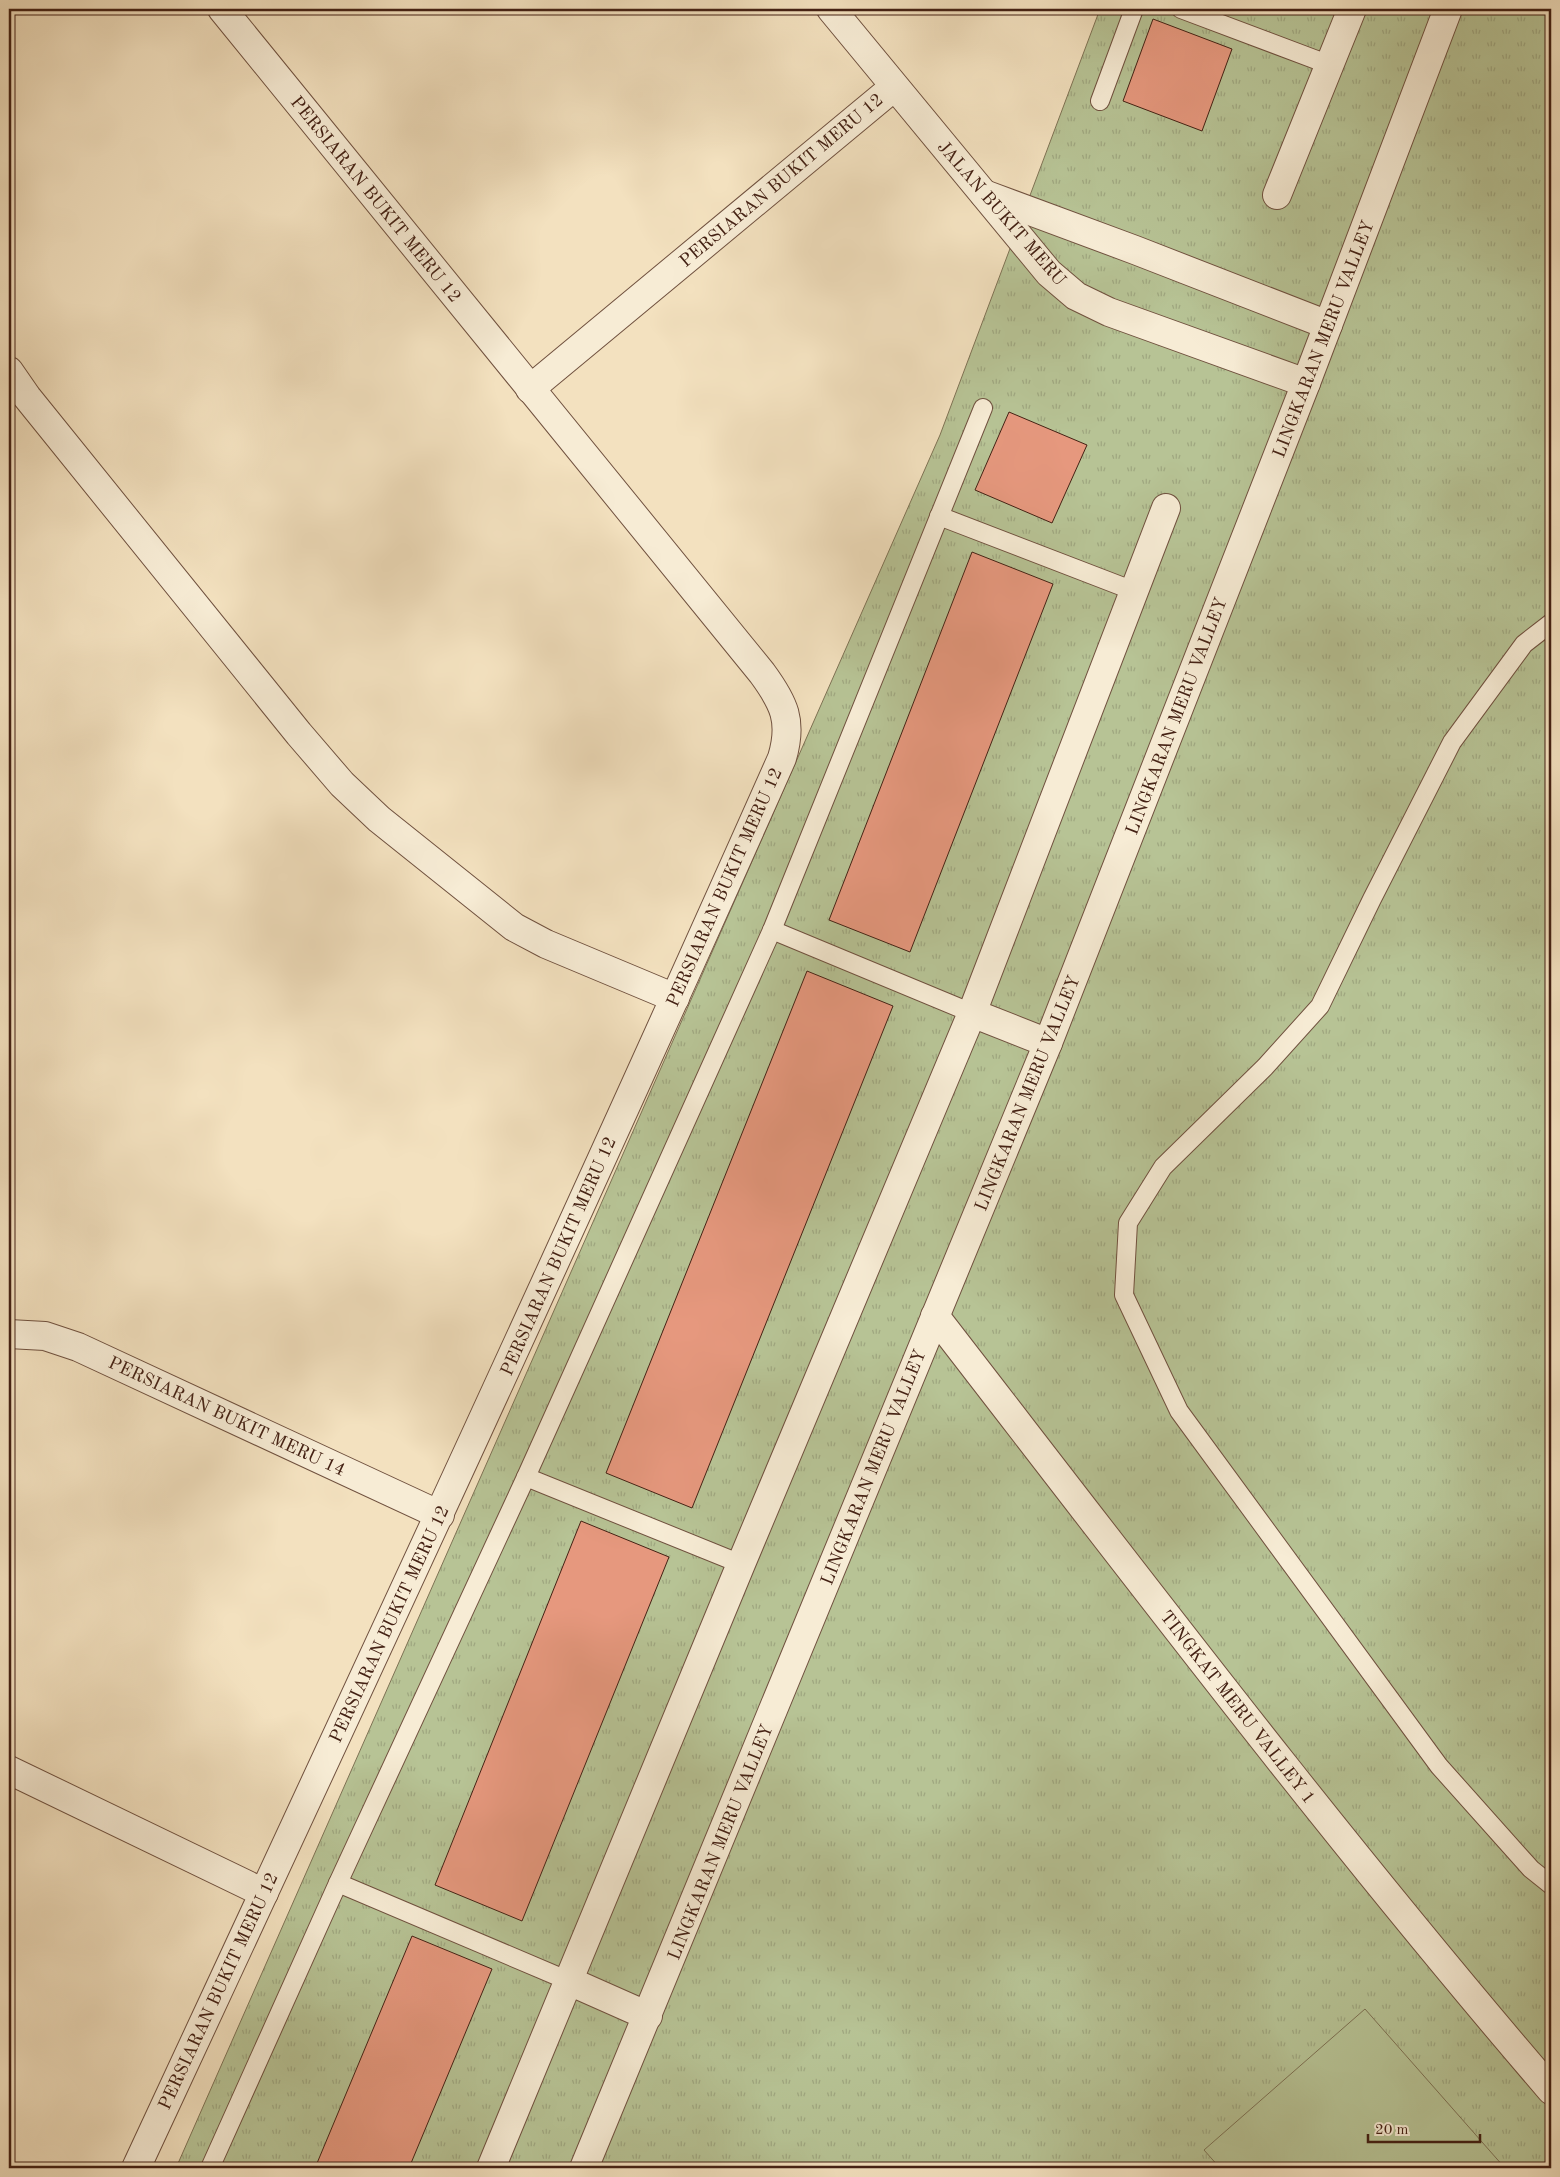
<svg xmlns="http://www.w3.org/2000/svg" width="1560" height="2177" viewBox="0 0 1560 2177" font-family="'Old Standard TT',serif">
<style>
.grass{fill:url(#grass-tufts);stroke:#7e7254}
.park{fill:#b7c395;stroke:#7e7254}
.building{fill:#e6987e;stroke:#442114}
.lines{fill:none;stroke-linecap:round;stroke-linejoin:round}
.service-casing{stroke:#70513f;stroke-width:20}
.minor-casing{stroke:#70513f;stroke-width:30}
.tertiary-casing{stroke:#70513f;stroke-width:30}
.service{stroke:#f7ecd5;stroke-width:18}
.minor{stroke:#f7ecd5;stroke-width:28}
.tertiary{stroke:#f7ecd5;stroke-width:28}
.labels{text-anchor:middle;stroke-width:5;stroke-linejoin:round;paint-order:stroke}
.street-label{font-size:18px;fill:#442114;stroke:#f7ecd5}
</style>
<defs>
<pattern id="grass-tufts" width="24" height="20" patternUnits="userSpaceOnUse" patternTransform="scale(1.25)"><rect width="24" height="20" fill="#b7c395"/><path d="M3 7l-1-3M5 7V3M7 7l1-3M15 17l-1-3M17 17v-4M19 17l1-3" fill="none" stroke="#9fa780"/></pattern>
</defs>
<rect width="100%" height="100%" fill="#f3e1bf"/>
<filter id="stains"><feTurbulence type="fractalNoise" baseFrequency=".004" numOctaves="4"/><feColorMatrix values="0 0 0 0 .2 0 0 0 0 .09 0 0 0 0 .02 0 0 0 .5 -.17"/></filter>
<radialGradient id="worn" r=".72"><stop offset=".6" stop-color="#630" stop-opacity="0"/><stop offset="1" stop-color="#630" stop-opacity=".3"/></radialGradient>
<polygon class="grass" points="1100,9 1551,9 1551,2168 176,2168 940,435"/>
<polygon class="park" points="1365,2009 1504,2167 1220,2168 1204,2150"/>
<g class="building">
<polygon points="1153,19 1232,49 1202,131 1123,101"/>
<polygon points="1009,412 1087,445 1052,523 975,490"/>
<polygon points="972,552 1053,584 910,952 829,920"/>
<polygon points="807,971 893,1006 692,1508 606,1473"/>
<polygon points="581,1521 669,1557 522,1921 435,1885"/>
<polygon points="412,1936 492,1969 409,2168 315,2168"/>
</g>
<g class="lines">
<defs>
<g id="service">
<polyline points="1181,9 1330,65"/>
<polyline points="1100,101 1134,9"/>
<polyline points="939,516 1134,591"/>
<polyline points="1551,623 1524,644 1452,742 1372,899 1320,1006 1265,1067 1163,1167 1128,1223 1124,1295 1179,1411 1439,1766 1531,1869 1551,1885"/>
<polyline points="772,930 972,1013"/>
<polyline points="526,1477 741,1564"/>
<polyline points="338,1883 569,1981"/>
<polyline points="210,2168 338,1883 526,1477 772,930 983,408"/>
</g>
<g id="minor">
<polyline points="1277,195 1352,9"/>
<polyline points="9,371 27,397 299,734 342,784 379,819 514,927 546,944 675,998"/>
<polyline points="530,389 894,87"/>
<polyline points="972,1013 1048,1043"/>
<path d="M935,1316C1137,1577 1336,1840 1551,2090"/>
<polyline points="9,1334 45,1336 78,1347 440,1515"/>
<polyline points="9,1770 264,1893"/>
<polyline points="569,1981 648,2016"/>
<path d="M136,2168C354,1699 572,1231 782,758C793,721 784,703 762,673L222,9"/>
<polyline points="491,2168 741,1564 972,1013 1166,508"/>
</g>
<g id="tertiary">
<polyline points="831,9 1049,273 1076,296 1109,312 1306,383"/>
<polyline points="984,194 1135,250 1328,325"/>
<polyline points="584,2168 1048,1043 1306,383 1448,9"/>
</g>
</defs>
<use href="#service" class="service-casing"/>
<use href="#minor" class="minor-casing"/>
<use href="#tertiary" class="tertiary-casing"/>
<use href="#service" class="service"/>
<use href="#minor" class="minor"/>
<use href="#tertiary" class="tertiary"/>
</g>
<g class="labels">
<g class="street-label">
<text transform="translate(781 180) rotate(-40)" y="6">PERSIARAN BUKIT MERU 12</text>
<text transform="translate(376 199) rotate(51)" y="6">PERSIARAN BUKIT MERU 12</text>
<text transform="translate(1002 213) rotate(49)" y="6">JALAN BUKIT MERU</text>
<text transform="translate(1323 339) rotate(-69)" y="6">LINGKARAN MERU VALLEY</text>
<text transform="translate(1176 716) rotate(-69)" y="6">LINGKARAN MERU VALLEY</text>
<text transform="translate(724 887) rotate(-66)" y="6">PERSIARAN BUKIT MERU 12</text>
<text transform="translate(1027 1093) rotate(-68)" y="6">LINGKARAN MERU VALLEY</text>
<text transform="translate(558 1256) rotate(-66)" y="6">PERSIARAN BUKIT MERU 12</text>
<text transform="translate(227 1416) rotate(25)" y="6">PERSIARAN BUKIT MERU 14</text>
<text transform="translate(873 1467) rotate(-68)" y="6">LINGKARAN MERU VALLEY</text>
<text transform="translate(389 1624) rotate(-65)" y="6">PERSIARAN BUKIT MERU 12</text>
<text transform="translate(1238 1707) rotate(52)" y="6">TINGKAT MERU VALLEY 1</text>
<text transform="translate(720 1842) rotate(-68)" y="6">LINGKARAN MERU VALLEY</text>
<text transform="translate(218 1991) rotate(-65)" y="6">PERSIARAN BUKIT MERU 12</text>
</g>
</g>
<rect width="1560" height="2177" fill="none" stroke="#f3e1bf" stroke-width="30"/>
<rect x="10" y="10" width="1540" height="2157" fill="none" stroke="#442114" stroke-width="2.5"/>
<rect x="15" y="15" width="1530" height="2147" fill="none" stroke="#442114"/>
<path d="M1368 2134v8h112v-8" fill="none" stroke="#442114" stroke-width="2.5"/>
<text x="1375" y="2134" font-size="15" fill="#442114" stroke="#f7ecd5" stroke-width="4" paint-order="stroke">20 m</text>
<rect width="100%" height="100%" filter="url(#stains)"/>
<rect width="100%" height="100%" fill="url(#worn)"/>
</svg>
